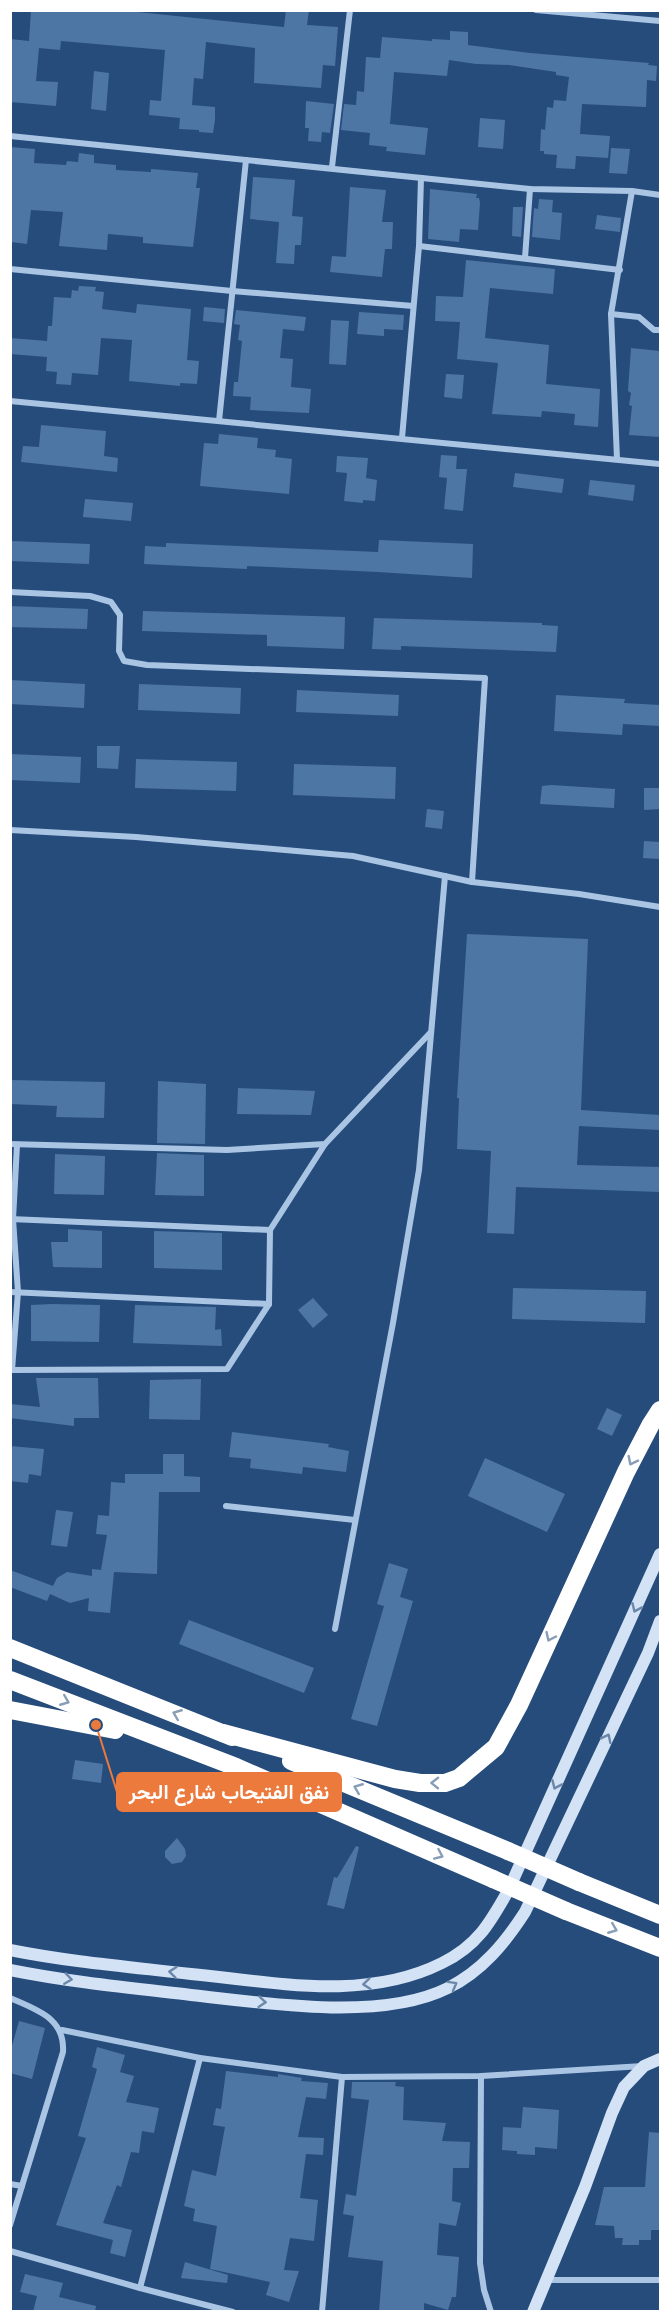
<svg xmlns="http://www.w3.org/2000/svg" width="671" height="2322" viewBox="0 0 671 2322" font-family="Helvetica,Vazirmatn,sans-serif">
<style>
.building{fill:#4e76a4}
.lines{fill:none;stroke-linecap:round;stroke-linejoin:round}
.street{stroke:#aac5e4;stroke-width:6}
.secondary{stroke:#d3e2f4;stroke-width:12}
.highway{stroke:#fff;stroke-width:18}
.highway-bridge{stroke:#fff;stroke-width:18}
.oneway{stroke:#889db6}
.oneway2{stroke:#6b88ab}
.leader{fill:none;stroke:#ed7a3d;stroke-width:2}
.callout-dot{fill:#ed7a3d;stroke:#264c7b;stroke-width:2}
.callout{fill:#ed7a3d;stroke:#ed7a3d;stroke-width:2}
.callout-label{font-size:20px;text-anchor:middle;font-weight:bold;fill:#fff}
</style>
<rect width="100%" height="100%" fill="#264c7b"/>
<g class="building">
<polygon points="31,10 118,10 284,27 286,10 309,10 307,25 338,27 335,66 323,65 321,88 254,83 255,48 206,42 203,79 194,78 192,105 215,107 215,120 213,133 199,132 199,130 179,129 180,118 149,115 150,100 161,101 165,50 61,41 60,50 39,48 36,81 58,82 56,106 10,102 10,39 29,41"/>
<polygon points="450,31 468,32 468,45 530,53 649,63 648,65 657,66 656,81 647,80 646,107 582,104 580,134 610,136 608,158 576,156 575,169 556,168 557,155 544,154 544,151 540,151 541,129 545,130 547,107 553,108 554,100 566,101 569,77 556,75 556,72 509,65 476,64 449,60 447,76 394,72 390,124 428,128 425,155 386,151 387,147 369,145 370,133 341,130 344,104 356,105 357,91 364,92 366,57 380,58 382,37 432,41 432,39 450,40"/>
<polygon points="94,71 109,73 106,111 91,109"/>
<polygon points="306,101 334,104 330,133 322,132 321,142 308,141 309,128 305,128"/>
<polygon points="480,118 505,120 503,149 478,147"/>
<polygon points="10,147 35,149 34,163 66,165 67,161 78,162 79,153 94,155 94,163 116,165 116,170 151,172 151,169 198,173 196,188 200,188 193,247 143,243 143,237 108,234 107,250 59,246 63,212 31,210 27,244 11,242"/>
<polygon points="611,148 630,149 627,174 609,173"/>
<polygon points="253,177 295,180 292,216 303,217 301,245 295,245 294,264 276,263 279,222 250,219"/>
<polygon points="350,187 386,190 382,222 393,222 392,249 385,249 382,277 330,272 332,256 346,257"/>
<polygon points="430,189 477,194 476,198 479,198 480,203 478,230 460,229 459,242 428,239"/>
<polygon points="539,199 553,200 552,212 562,213 560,240 532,237 534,208 538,209"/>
<polygon points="513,207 523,207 521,237 512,236"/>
<polygon points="597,215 621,218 620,232 595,229"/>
<polygon points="466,260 555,269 553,294 490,288 485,338 549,345 546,384 600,389 598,427 574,425 575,414 542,411 541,417 492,414 498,363 457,359 460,322 435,321 436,296 463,297"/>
<polygon points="79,286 96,287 95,291 104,292 102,309 136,313 137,304 191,309 187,360 199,361 197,384 180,383 180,386 129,381 132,340 101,338 98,375 72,373 71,385 56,384 57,372 46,371 47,357 10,354 10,338 47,341 48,326 52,326 54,297 71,298 72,290 78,291"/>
<polygon points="204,307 225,309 224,323 203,321"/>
<polygon points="236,310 306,317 304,331 283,329 280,358 293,359 291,387 311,389 309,413 250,410 251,397 233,396 234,382 238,382 242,341 238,340 240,325 234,324"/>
<polygon points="359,312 404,315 403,330 384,329 384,336 357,334"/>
<polygon points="331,320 349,321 346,365 329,364"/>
<polygon points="631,348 660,351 660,437 629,435 632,406 629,405 631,393 628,391"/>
<polygon points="446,374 464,375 462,399 444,397"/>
<polygon points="41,425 106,431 104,456 118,458 117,472 21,462 23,446 39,447"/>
<polygon points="219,434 258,438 257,448 276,450 275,457 292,459 289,494 200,486 204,443 218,444"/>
<polygon points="441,455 457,456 456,469 467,469 463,511 444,509 447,478 439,477"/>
<polygon points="337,456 368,458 366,478 377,480 375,501 363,500 363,503 344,501 347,473 336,472"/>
<polygon points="515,473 564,479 562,493 513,487"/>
<polygon points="590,480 635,485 633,501 588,495"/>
<polygon points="85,499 133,503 131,521 83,517"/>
<polygon points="379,540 473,544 472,578 378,572 247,566 247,569 144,564 145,546 166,547 166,543 378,552"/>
<polygon points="10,541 90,544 89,564 10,561"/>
<polygon points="10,606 88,609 87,629 10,627"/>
<polygon points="143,611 345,617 344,649 267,646 267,635 142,631"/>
<polygon points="374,618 542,623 542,625 558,626 556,652 401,646 401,650 372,649"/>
<polygon points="10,680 85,684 84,708 10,704"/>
<polygon points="139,684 241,688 240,714 138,710"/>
<polygon points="297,690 399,695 398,716 296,712"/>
<polygon points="556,695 625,699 624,703 660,705 660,726 623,724 622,735 554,731"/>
<polygon points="97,746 120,746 118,769 97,768"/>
<polygon points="10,754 81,757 80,783 10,780"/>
<polygon points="136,759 237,762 236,791 135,788"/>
<polygon points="294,764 396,767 395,799 293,795"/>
<polygon points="551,785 615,789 614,808 540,804 542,786"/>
<polygon points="644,788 660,788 660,809 644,810"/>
<polygon points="427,809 444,811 442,829 425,827"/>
<polygon points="644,841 660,842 660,859 643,858"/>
<polygon points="467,934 588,939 581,1110 660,1115 660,1130 579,1126 577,1165 660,1167 660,1192 516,1187 514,1234 487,1233 491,1151 457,1149 459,1098 457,1098"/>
<polygon points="10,1080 105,1082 104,1118 56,1117 57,1106 10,1104"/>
<polygon points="158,1081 206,1084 205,1144 157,1143"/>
<polygon points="238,1088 315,1091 311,1115 237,1114"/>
<polygon points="157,1153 204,1155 204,1196 155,1195"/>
<polygon points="55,1154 105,1156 104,1195 54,1194"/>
<polygon points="68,1229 102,1231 102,1268 53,1267 51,1242 68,1242"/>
<polygon points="154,1231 222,1233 222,1270 154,1268"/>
<polygon points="513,1288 646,1291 645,1323 512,1319"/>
<polygon points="313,1298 328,1315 313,1328 298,1310"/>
<polygon points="52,1304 100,1305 99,1342 31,1341 31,1305"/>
<polygon points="135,1305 216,1307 215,1330 221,1329 222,1346 133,1343"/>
<polygon points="36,1378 98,1378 99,1418 74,1418 74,1426 10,1418 10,1404 40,1407"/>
<polygon points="201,1379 200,1420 149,1419 150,1380"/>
<polygon points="607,1408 622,1415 612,1436 597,1429"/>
<polygon points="232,1432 329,1444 328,1447 349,1451 346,1472 303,1467 302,1474 250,1468 251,1459 229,1457"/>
<polygon points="10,1446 44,1449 41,1476 29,1474 28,1483 10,1481"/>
<polygon points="163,1454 184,1454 184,1476 200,1477 200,1492 159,1492 157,1574 114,1572 110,1613 88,1611 89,1598 70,1603 50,1594 47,1601 10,1587 10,1570 53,1586 57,1578 67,1572 92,1576 92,1569 101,1570 107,1535 96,1534 98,1515 109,1516 111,1482 125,1483 125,1474 163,1474"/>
<polygon points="485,1458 565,1494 547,1532 468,1496"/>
<polygon points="56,1510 73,1512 67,1547 51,1545"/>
<polygon points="389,1563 408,1569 400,1597 413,1601 377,1726 351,1719 384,1606 377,1604"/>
<polygon points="189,1620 314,1668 304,1693 179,1644"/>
<polygon points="75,1760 103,1764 101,1783 72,1779"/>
<polygon points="177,1838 185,1849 186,1856 182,1862 172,1864 165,1857 165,1851"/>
<polygon points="356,1846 359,1847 344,1909 327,1905 334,1877 337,1878"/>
<polygon points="19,2021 45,2028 32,2079 10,2073 10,2053"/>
<polygon points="97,2047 125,2055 120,2072 134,2076 126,2102 159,2108 154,2133 142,2131 139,2153 131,2152 121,2187 117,2185 103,2223 132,2230 125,2257 110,2253 113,2240 56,2225 86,2138 78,2136 97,2069 92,2067"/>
<polygon points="226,2071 278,2077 278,2074 302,2078 301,2081 328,2083 326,2099 306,2097 298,2137 324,2138 323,2155 306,2154 300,2198 318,2200 314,2241 290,2238 284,2270 299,2271 289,2302 266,2295 270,2282 210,2269 217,2226 193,2221 195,2209 184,2206 192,2170 216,2176 225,2127 213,2125 216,2108 221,2109"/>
<polygon points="352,2082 396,2082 395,2086 404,2087 403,2120 446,2123 442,2141 470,2142 469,2168 453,2168 452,2201 461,2203 456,2226 439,2223 437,2255 459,2257 456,2297 452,2297 448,2310 424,2303 424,2312 379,2312 383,2261 348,2257 354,2216 343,2214 346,2194 356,2196 369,2100 351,2098"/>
<polygon points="523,2107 559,2110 557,2149 535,2147 535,2155 517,2154 517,2151 502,2150 503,2127 521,2128"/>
<polygon points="649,2132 660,2133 660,2230 651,2230 651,2240 639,2240 639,2245 622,2245 623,2238 615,2238 614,2226 595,2225 604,2187 645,2187"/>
<polygon points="185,2262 228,2275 227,2283 181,2278"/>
<polygon points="25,2274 63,2283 59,2297 96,2306 95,2312 33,2312 37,2296 20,2292"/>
</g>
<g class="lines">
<g class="street">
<polyline points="536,10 660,21"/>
<polyline points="10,136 530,189 632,191 660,195"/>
<polyline points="332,167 350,10"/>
<polyline points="419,246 620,270"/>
<polyline points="525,258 530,189"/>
<polyline points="10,269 232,291 413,306"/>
<polyline points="611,314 639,317 654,330 660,330"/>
<polyline points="10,401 660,464"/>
<polyline points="219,421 246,160"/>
<polyline points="402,438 419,246 421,178"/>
<polyline points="617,459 611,314 632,191"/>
<polyline points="10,592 90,596 111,602 120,615 119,651 124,661 147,665 485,678 472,882"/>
<polyline points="10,830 136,837 353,856 472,882 579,894 660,907"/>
<polyline points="10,1144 227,1150 325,1144 431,1032"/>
<polyline points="10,1219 270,1230 325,1144"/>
<polyline points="10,1292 269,1304 270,1230"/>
<polyline points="10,1370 227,1369 269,1304"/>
<polyline points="12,1370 18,1292 13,1219 17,1145"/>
<polyline points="226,1506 355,1520"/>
<polyline points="335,1629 393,1323 419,1170 445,876"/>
<path d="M10,1998C37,2010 65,2018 63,2052L10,2225"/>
<polyline points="62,2030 200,2058 342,2077 481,2076 643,2066"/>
<polyline points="481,2076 480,2263 484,2290 491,2312"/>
<polyline points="10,2184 22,2186"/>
<polyline points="10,2251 140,2288 233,2312"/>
<polyline points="547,2280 660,2280"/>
<polyline points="140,2288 200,2058"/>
<polyline points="322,2312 342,2077"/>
</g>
<g class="secondary">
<path d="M10,1950C70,1962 131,1967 191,1974C274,1982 364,2002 442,1963C477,1946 490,1923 508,1891L660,1554"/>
<path d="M10,1970C70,1982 131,1988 191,1995C266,2003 380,2022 448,1988C482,1971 505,1943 525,1912L648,1653L660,1621"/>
<polyline points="533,2312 585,2187 612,2113 624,2087 644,2066 660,2059"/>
</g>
<g class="highway">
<polyline points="10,1648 232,1737"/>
<polyline points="10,1680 236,1767 493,1879"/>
<polyline points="10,1710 115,1730"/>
<polyline points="223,1733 395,1779 420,1783 445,1783 459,1778 496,1747 519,1705 626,1472 651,1424 660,1410"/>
<polyline points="291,1761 508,1851"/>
<polyline points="579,1882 660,1915"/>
<polyline points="566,1911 660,1948"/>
</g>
<g class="highway-bridge">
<polyline points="508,1851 579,1882"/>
<polyline points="493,1879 566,1911"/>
</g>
</g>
<defs><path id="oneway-chevron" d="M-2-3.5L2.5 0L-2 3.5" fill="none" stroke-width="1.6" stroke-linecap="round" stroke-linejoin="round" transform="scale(1.5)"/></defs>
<g class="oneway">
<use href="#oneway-chevron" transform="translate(632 1461) rotate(117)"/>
<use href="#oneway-chevron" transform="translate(550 1637) rotate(115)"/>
<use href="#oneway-chevron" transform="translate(65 1701) rotate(22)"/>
<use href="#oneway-chevron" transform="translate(177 1714) rotate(-158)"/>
<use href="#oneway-chevron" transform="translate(435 1783) rotate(-179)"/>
<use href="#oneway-chevron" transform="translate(358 1788) rotate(-158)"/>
<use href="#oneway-chevron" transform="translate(439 1855) rotate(24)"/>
<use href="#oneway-chevron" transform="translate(613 1929) rotate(22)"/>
</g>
<g class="oneway2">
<use href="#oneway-chevron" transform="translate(636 1608) rotate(114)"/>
<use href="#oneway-chevron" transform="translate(607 1738) rotate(-64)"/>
<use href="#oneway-chevron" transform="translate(556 1785) rotate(114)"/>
<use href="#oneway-chevron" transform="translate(173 1972) rotate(-174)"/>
<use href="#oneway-chevron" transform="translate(68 1979) rotate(8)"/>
<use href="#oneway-chevron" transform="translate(367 1984) rotate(174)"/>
<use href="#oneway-chevron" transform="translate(453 1985) rotate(-29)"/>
<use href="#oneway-chevron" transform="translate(262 2002) rotate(5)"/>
</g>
<path class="leader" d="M96 1725L117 1792"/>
<circle class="callout-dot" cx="96" cy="1725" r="6"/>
<rect class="callout" x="117" y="1773" width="224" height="38" rx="6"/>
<g class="callout-label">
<text x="229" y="1799">نفق الفتيحاب شارع البحر</text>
</g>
<rect width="671" height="2322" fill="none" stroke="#ffffff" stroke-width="24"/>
</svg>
